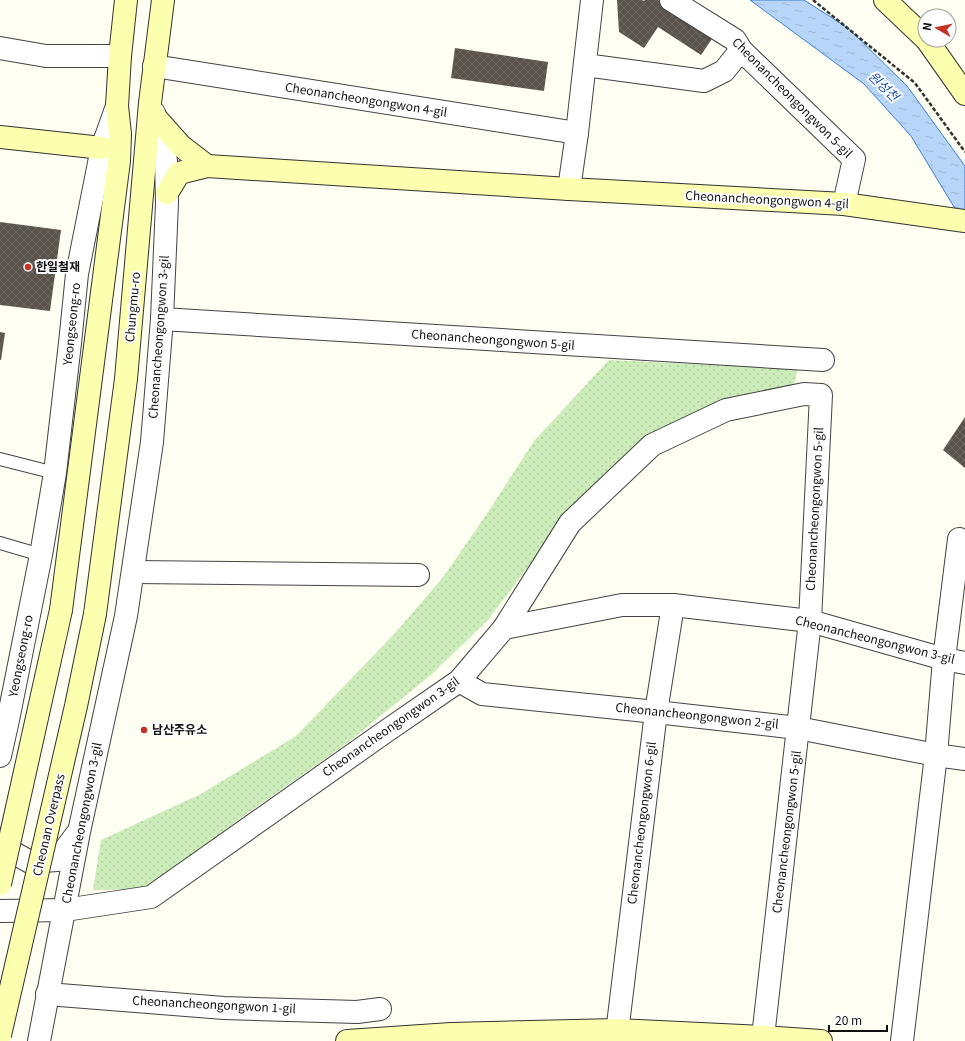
<svg xmlns="http://www.w3.org/2000/svg" width="965" height="1041" viewBox="0 0 965 1041" font-family="Georgia,'Noto Sans KR',serif">
<style>
.park{fill:url(#park-dots)}
.water{fill:url(#water-ripples);stroke:#3a7ed2}
.building{fill:url(#building-cross-hatch)}
.lines{fill:none;stroke-linecap:round;stroke-linejoin:round}
.lane-casing{stroke:#434343;stroke-width:14}
.street-casing{stroke:#434343;stroke-width:24}
.secondary-casing{stroke:#323232;stroke-width:24}
.path{stroke:#323232;stroke-width:2.5;stroke-dasharray:4 2;stroke-linecap:butt}
.lane{stroke:#fff;stroke-width:12}
.street{stroke:#fff;stroke-width:22}
.secondary{stroke:#fcffae;stroke-width:22}
.secondary-bridge-casing{stroke:#323232;stroke-width:24;stroke-linecap:butt}
.secondary-bridge{stroke:#fcffae;stroke-width:22}
.poi-dot{fill:#c63322;stroke:#fff;stroke-width:1.5}
.labels{text-anchor:middle;stroke-width:4;stroke-linejoin:round;paint-order:stroke}
.street-label{font-size:12px;fill:#101010;stroke:#fff}
.poi-label{font-size:12px;font-weight:bold;fill:#101010;stroke:#fff;text-anchor:start}
.water-label{font-size:13px;font-style:italic;fill:#1450a7;stroke:#fff}
</style>
<defs>
<pattern id="park-dots" width="8" height="8" patternUnits="userSpaceOnUse"><rect width="8" height="8" fill="#ccecba"/><path d="M2 2h.1M6 6h.1" fill="none" stroke="#aec99f" stroke-width="1.8" stroke-linecap="round"/></pattern>
<pattern id="water-ripples" width="26" height="14" patternUnits="userSpaceOnUse"><rect width="26" height="14" fill="#b6d5f8"/><path d="M2 4q2-2 4 0t4 0M15 11q2-2 4 0t4 0" fill="none" stroke="#9bb6d4"/></pattern>
<pattern id="building-cross-hatch" width="8" height="8" patternUnits="userSpaceOnUse"><rect width="8" height="8" fill="#59534c"/><path d="M0 0l8 8M0 8l8-8" fill="none" stroke="#6c6761"/></pattern>
</defs>
<rect width="100%" height="100%" fill="#fffef3"/>
<polygon class="park" points="609,360 798,369 793,388 726,402 565,518 488,620 432,674 346,744 245,815 188,860 149,889 93,890 101,840 201,794 296,736 397,631 444,576 488,512 534,441"/>
<polygon class="water" points="750,0 804,0 848,28 907,86 965,166 965,225 911,136 864,84"/>
<g class="building">
<polygon points="617,0 642,0 644,1 645,0 658,0 714,36 701,55 658,27 644,48 619,32"/>
<polygon points="455,48 548,62 544,91 451,78"/>
<polygon points="0,222 61,230 50,311 0,305"/>
<polygon points="0,332 5,333 1,360 0,360"/>
<polygon points="965,417 965,468 943,450"/>
</g>
<g class="lines">
<defs>
<g id="lane">
<polyline points="0,459 55,473"/>
<polyline points="0,543 41,555"/>
</g>
<g id="street">
<polyline points="671,0 735,40 741,50 854,159 844,204"/>
<polyline points="0,48 46,56 120,56"/>
<polyline points="585,65 704,81 724,71 741,50"/>
<polyline points="154,66 577,133"/>
<polyline points="569,189 577,133 592,0"/>
<polyline points="162,319 823,360"/>
<polyline points="134,572 418,575"/>
<polyline points="504,628 570,523 652,445 726,410 804,394 821,395 810,621 763,1037"/>
<polyline points="459,681 482,694 656,712 798,728 936,755 965,759"/>
<polyline points="0,756 8,720 41,555 55,473 70,343 77,274 102,148 117,106"/>
<polyline points="0,839 7,849 30,862 57,860 76,835"/>
<polyline points="0,911 65,910 151,897 385,732 459,681 504,628 622,605 673,605 810,621 944,659 965,663"/>
<polyline points="47,994 224,1008 357,1012 380,1009"/>
<polyline points="39,1041 79,832 126,616 152,442 162,319 167,203 166,161 160,130 154,113"/>
<polyline points="616,1041 656,712 673,605"/>
<polyline points="902,1041 936,755 944,659 959,539"/>
</g>
<g id="secondary">
<polyline points="885,0 925,38"/>
<polyline points="927,40 965,94"/>
<polyline points="156,118 181,146 207,166"/>
<polyline points="0,137 102,148"/>
<polyline points="167,193 179,173 207,166 569,189 844,204 965,221"/>
<polyline points="61,610 119,161 120,134 117,106 120,56 126,0"/>
<polyline points="95,614 126,379 150,103 163,0"/>
<polyline points="347,1041 451,1034 617,1030 763,1037 821,1041"/>
</g>
</defs>
<use href="#lane" class="lane-casing"/>
<use href="#street" class="street-casing"/>
<use href="#secondary" class="secondary-casing"/>
<polyline class="path" points="813,0 915,83 965,152"/>
<use href="#lane" class="lane"/>
<use href="#street" class="street"/>
<use href="#secondary" class="secondary"/>
<defs>
<g id="secondary-bridge">
<polyline points="0,884 61,610"/>
<polyline points="0,1035 76,706 95,614"/>
</g>
</defs>
<use href="#secondary-bridge" class="secondary-bridge-casing"/>
<use href="#secondary-bridge" class="secondary-bridge"/>
</g>
<g class="poi-dot">
<circle cx="28" cy="267" r="4"/>
<circle cx="144" cy="730" r="4"/>
</g>
<g class="labels">
<g class="street-label">
<text transform="translate(792 98) rotate(45)" y="4">Cheonancheongongwon 5-gil</text>
<text transform="translate(366 100) rotate(9)" y="4">Cheonancheongongwon 4-gil</text>
<text transform="translate(767 200) rotate(3)" y="4">Cheonancheongongwon 4-gil</text>
<text transform="translate(133 307) rotate(-85)" y="4">Chungmu-ro</text>
<text transform="translate(72 324) rotate(-84)" y="4">Yeongseong-ro</text>
<text transform="translate(159 337) rotate(-86)" y="4">Cheonancheongongwon 3-gil</text>
<text transform="translate(493 340) rotate(4)" y="4">Cheonancheongongwon 5-gil</text>
<text transform="translate(815 509) rotate(-87)" y="4">Cheonancheongongwon 5-gil</text>
<text transform="translate(875 640) rotate(14)" y="4">Cheonancheongongwon 3-gil</text>
<text transform="translate(21 656) rotate(-79)" y="4">Yeongseong-ro</text>
<text transform="translate(697 716) rotate(6)" y="4">Cheonancheongongwon 2-gil</text>
<text transform="translate(391 727) rotate(-35)" y="4">Cheonancheongongwon 3-gil</text>
<text transform="translate(82 823) rotate(-79)" y="4">Cheonancheongongwon 3-gil</text>
<text transform="translate(642 823) rotate(-83)" y="4">Cheonancheongongwon 6-gil</text>
<text transform="translate(49 825) rotate(-77)" y="4">Cheonan Overpass</text>
<text transform="translate(787 832) rotate(-83)" y="4">Cheonancheongongwon 5-gil</text>
<text transform="translate(214 1005) rotate(3)" y="4">Cheonancheongongwon 1-gil</text>
</g>
<g class="poi-label">
<text x="36" y="271">한일철재</text>
<text x="152" y="734">남산주유소</text>
</g>
<g class="water-label">
<text transform="translate(884 86) rotate(44)" y="5">원성천</text>
</g>
</g>
<g transform="translate(937 28) rotate(279)"><circle r="19" fill="#ffffff" stroke="#9f9f9f"/>
<path d="M0-3L7 15L0 10L-7 15Z" fill="#c63322"/>
<text y="-6" font-size="11" font-weight="bold" text-anchor="middle" fill="#101010">N</text>
</g>
<path d="M829 1025v6h58v-6" fill="none" stroke="#101010" stroke-width="2"/>
<text x="835" y="1025" font-size="12" fill="#101010" stroke="#ffffff" stroke-width="3" paint-order="stroke">20 m</text>
</svg>
